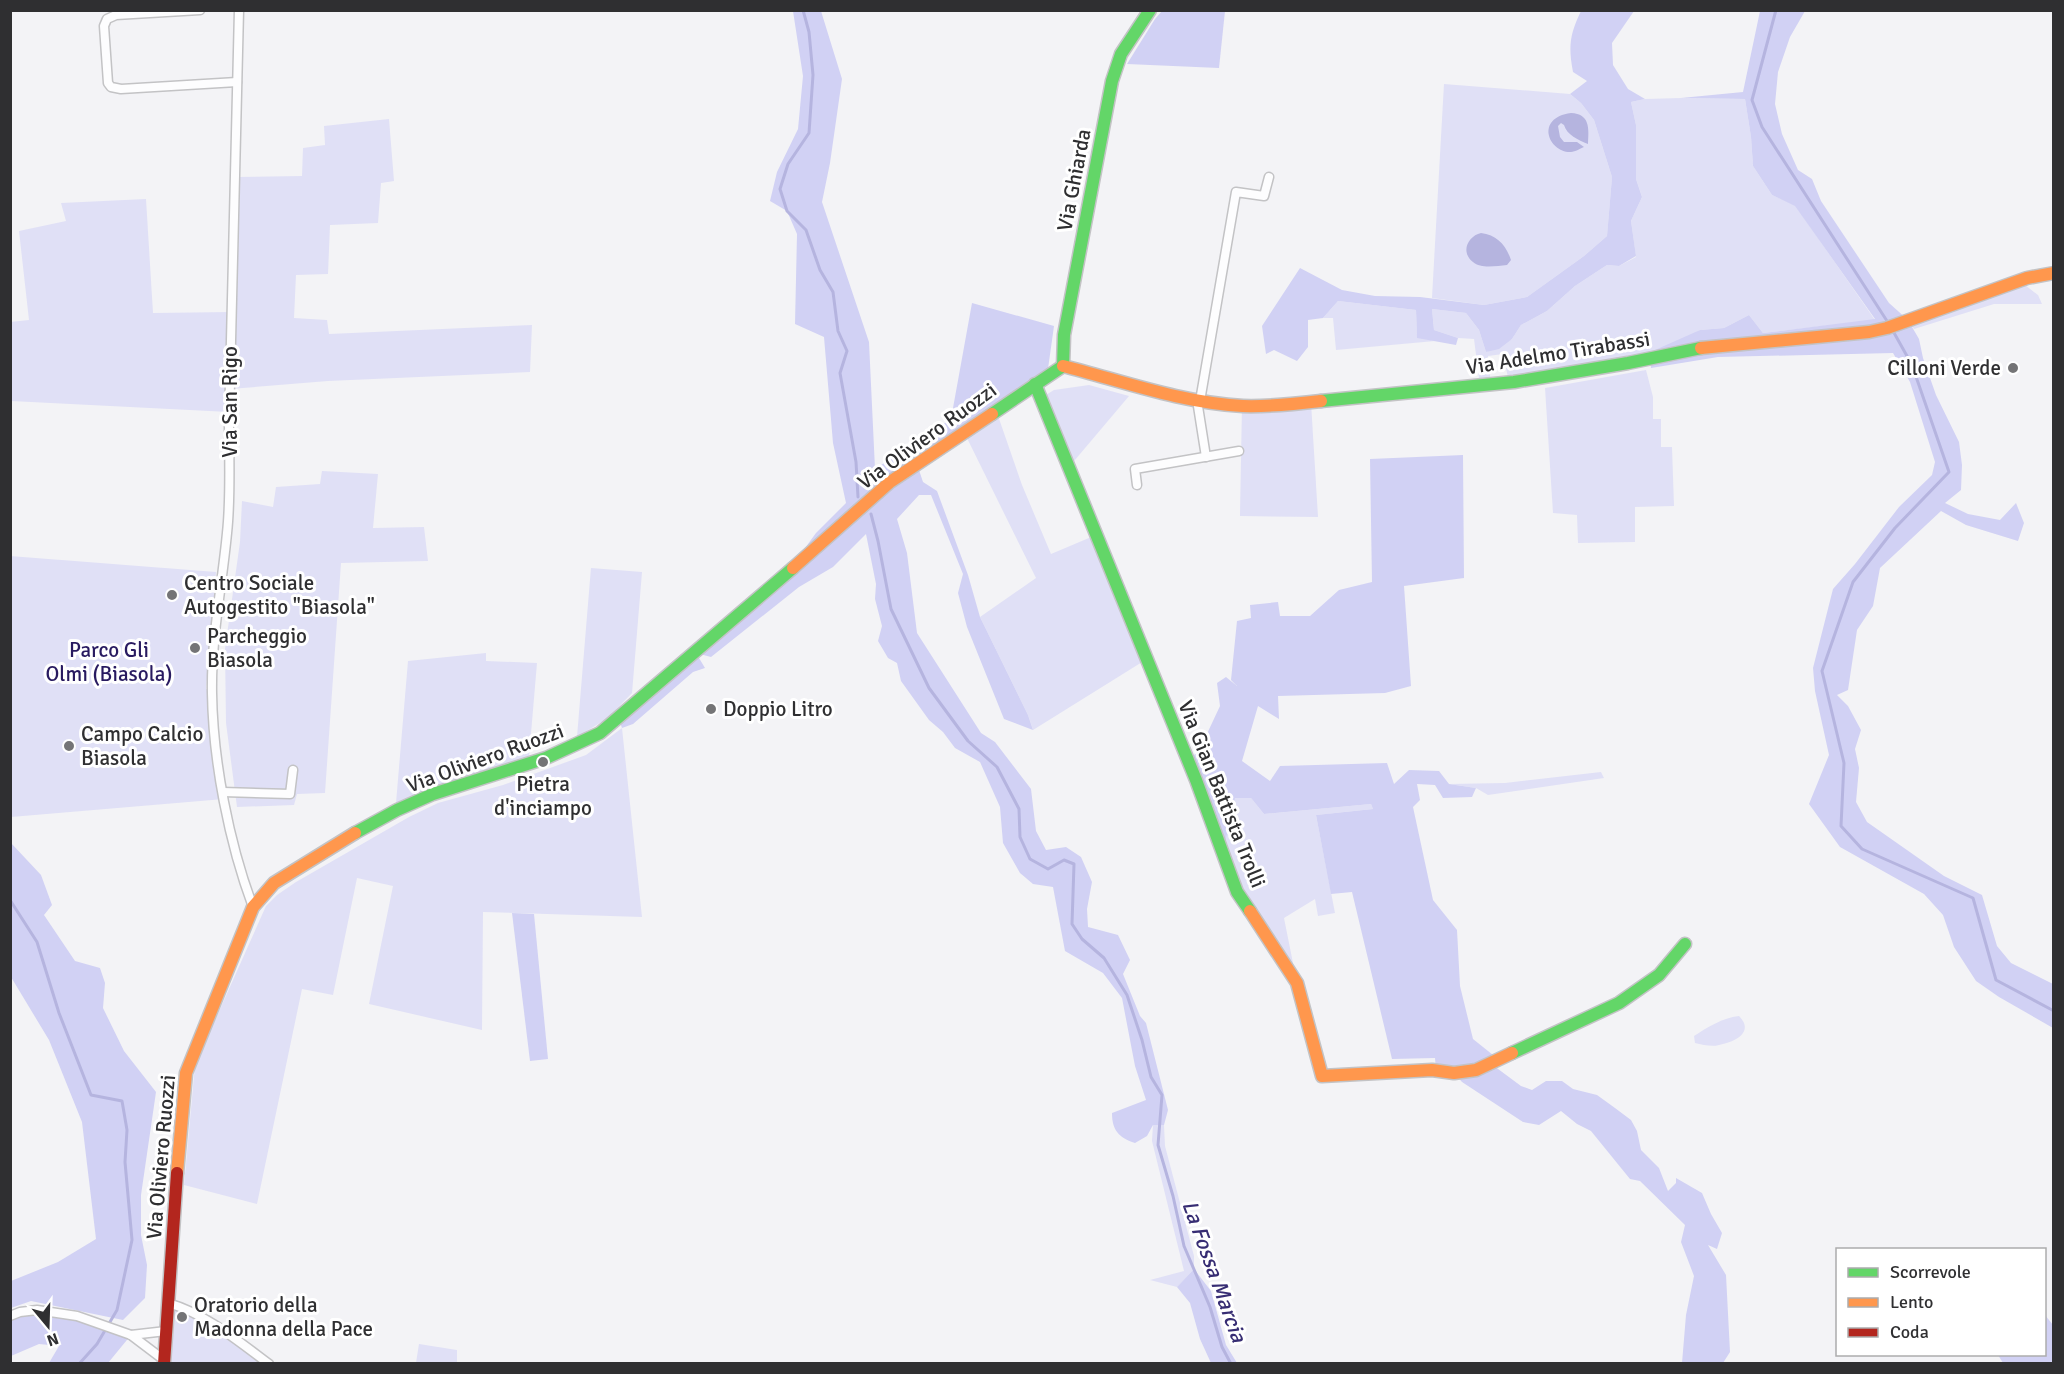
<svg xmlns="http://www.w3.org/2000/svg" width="2064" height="1374" viewBox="0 0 2064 1374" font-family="Signika,sans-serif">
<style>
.green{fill:#e0e0f6}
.forest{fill:#d1d1f4}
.water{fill:#b5b4df}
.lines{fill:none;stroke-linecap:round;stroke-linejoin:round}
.stream{stroke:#b5b4df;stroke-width:3}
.street-casing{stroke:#c3c3c5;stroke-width:11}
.fast-casing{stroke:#c3c3c5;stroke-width:15}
.slow-casing{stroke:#c3c3c5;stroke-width:15}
.jam-casing{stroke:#c3c3c5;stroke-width:15}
.street{stroke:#fdfdfe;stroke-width:8}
.fast{stroke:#63d668;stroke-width:12}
.slow{stroke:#ff974d;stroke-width:12}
.jam{stroke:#b3261e;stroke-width:12}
.poi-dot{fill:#747476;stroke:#fff;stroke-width:2}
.labels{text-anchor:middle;stroke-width:6;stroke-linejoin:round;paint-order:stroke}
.street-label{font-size:21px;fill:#2f2f31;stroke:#fff}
.poi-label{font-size:21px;fill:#2f2f31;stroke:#fff;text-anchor:start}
.park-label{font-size:21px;fill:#281a60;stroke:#fff}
.water-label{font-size:22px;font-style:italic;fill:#372d73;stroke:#fff}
</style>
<rect width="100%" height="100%" fill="#f3f3f6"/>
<g class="green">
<polygon points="1444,84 1570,94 1581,103 1594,120 1612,177 1607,236 1584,256 1527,297 1484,305 1432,298"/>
<polygon points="1681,98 1745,99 1751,137 1753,166 1772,195 1795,205 1875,320 1763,333 1749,315 1724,328 1700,330 1650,359 1509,382 1503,354 1488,356 1491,385 1480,386 1474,339 1458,338 1434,330 1432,309 1466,313 1479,330 1486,352 1512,339 1521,325 1547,311 1575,286 1607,265 1619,266 1636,257 1631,221 1642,197 1636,179 1636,125 1631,102 1645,99"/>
<polygon points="389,119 394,181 381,183 378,223 330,225 328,274 296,275 294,318 327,320 329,334 532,325 530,372 328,381 230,389 229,412 11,401 10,322 29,320 19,231 66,221 61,203 146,199 153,313 231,312 234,177 302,176 303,148 325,145 324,126"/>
<polygon points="2025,285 2038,295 2042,304 1994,304 1914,329 1908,320"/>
<polygon points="1338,301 1416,310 1417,337 1435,341 1336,350 1333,318 1323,318"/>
<polygon points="1646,370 1653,397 1653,419 1661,419 1661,447 1672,447 1674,506 1635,507 1635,542 1578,543 1577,515 1553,513 1545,388"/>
<polygon points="1089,385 1129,396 1069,467 1041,398 1054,390"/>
<polygon points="1311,403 1318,517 1240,516 1242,406"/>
<polygon points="996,410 1022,485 1051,554 1096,535 1147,659 1033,730 1028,715 980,617 1036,578 964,432"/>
<polygon points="322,471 378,474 373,528 424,527 428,561 341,563 325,793 297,794 294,805 237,807 226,723 225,649 240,542 242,501 273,507 276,487 320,484"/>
<polygon points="10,556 216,572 206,689 212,689 224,799 11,817"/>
<polygon points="591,568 642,572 632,693 608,718 577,737"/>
<polygon points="486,653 486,661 537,663 529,757 466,776 396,803 408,661"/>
<polygon points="622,728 642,917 483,912 482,1030 369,1004 393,886 357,878 333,995 302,989 257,1204 184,1185 195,1065 266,906 277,895 296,882 409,817 438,803 503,785 586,755"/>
<polygon points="1601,772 1604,778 1488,795 1476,788 1449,784 1505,783"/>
<polygon points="1234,798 1251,798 1264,814 1371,804 1373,809 1316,815 1335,913 1318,916 1315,899 1284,918 1297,983 1237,892 1223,852"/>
<path d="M1739,1016C1755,1032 1735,1042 1719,1045C1712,1047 1703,1045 1695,1043L1694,1036C1708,1027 1722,1018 1739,1016Z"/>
<polygon points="1153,1125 1164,1125 1165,1146 1194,1256 1194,1269 1177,1287 1150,1280 1184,1271 1152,1141"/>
<path d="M175,1310C194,1309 243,1351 260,1363L171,1364Z"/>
<polygon points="419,1344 457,1350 457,1363 416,1363"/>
</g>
<g class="forest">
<path d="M793,11H821L842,79L830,163L822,202L869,342L875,469L951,419L972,303L1054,326L1047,376L917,464L923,482L937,491L968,575L980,617L1028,715L1033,730L1004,719L967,627L958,593L963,574L931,495H919L897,519L907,553L917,633L981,733L995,742L1031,789L1036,831L1046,850L1066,847L1081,857L1092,882L1087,909L1088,927L1118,935L1130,960L1123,974L1140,1016L1146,1023L1168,1110L1164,1125H1153L1147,1136L1135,1143C1119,1138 1112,1130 1112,1113L1146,1100L1135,1066L1122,998L1103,973L1065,951L1053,887L1033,884L1020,873L1003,843L1000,807L980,762L955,748L943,732L929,720L901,681L897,663L888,658L878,641L882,626L875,599L876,584L866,534L833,567L799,587L711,657L696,653L705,668L693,672L633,724L622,728L618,717L789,570L816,533L846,503L833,443L824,337L795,324L797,234L787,211L770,201L777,172L798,129L803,76Z"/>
<polygon points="1162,11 1225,11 1219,68 1127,64 1155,19"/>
<path d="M1581,11H1634L1612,43L1613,65L1628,89L1645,99L1631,102L1636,125V179L1642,197L1631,221L1636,256L1619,266L1607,265L1575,286L1547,311L1521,325L1512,339L1499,349L1486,352L1479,330L1466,313L1432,309L1434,330L1458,338L1456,345L1417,338L1416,310L1338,301L1323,318L1308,320V347L1297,361L1274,350L1266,354L1262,326L1300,268L1342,290L1375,296L1420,297L1484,305L1527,297L1584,256L1607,236L1612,177L1594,120L1581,103L1570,94L1587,81L1573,72C1568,46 1570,34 1581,11Z"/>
<polygon points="1760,11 1805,11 1790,37 1778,72 1775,104 1782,134 1798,170 1812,179 1821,201 1889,303 1908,320 1919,339 1923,358 1936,395 1959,442 1962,465 1961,490 1945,503 1968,514 2000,520 2016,503 2024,523 2018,541 1966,525 1941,511 1880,568 1873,606 1857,630 1848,690 1837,695 1848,706 1861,730 1855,749 1859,768 1856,802 1867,822 1944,876 1982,895 1997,946 2011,963 2053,984 2053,1028 1999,997 1976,981 1954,947 1943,915 1924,894 1840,847 1809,804 1829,755 1815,691 1813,668 1833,589 1855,564 1899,507 1932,475 1935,462 1910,382 1893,353 1718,357 1651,368 1650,359 1655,350 1700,330 1724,328 1749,315 1763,333 1875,319 1795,206 1772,195 1753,166 1751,137 1745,99 1681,98 1743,92"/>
<polygon points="1463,455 1464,578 1404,586 1411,686 1385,693 1278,696 1279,719 1258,706 1242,761 1270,781 1280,766 1387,763 1394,784 1409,770 1439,771 1449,784 1476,788 1472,797 1443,798 1435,785 1417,784 1420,800 1413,807 1433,900 1457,930 1460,986 1473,1039 1498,1059 1490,1063 1521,1086 1532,1090 1546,1081 1562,1081 1573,1089 1597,1095 1615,1108 1631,1120 1637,1131 1641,1150 1659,1168 1668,1191 1676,1183 1676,1178 1702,1193 1711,1214 1722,1233 1717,1249 1708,1245 1726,1275 1730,1352 1723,1363 1682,1363 1686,1315 1694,1276 1681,1242 1685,1225 1640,1181 1630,1179 1591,1131 1577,1124 1561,1111 1539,1125 1523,1122 1462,1082 1454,1073 1436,1070 1435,1058 1392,1059 1352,892 1331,894 1316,815 1373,809 1371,804 1264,814 1251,798 1235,798 1223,852 1187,758 1198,753 1220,706 1217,683 1226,677 1237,686 1231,680 1237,621 1251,618 1250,605 1278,602 1280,616 1310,616 1339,590 1372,582 1370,459"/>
<polygon points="11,843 41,875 52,905 44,915 75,961 100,968 105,983 103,1008 124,1051 156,1092 141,1195 141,1235 147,1265 145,1298 123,1320 31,1301 11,1308 11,1281 58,1262 96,1239 82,1122 49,1040 11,977"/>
<polygon points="512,913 534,914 548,1059 530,1061"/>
<polygon points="1194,1269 1211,1291 1226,1345 1237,1363 1211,1363 1200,1339 1190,1303 1177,1287"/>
<polygon points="52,1311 131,1335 108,1363 49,1363 59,1346 39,1344 11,1356 11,1316"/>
<polygon points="2045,1315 2053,1325 2053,1363 2003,1363 1998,1355 2044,1354"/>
</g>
<g class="water">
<path d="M1571,113C1590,114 1589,128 1588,144C1578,140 1567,135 1564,125L1561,123L1558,126L1560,137L1564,142H1577L1584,147C1581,148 1575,152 1571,152C1549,153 1534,118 1571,113Z"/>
<path d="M1481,233C1497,235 1506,245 1511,260L1507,265C1496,266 1481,269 1473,262C1460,252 1468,236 1481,233Z"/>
</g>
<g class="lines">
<g class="stream">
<polyline points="803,10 809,32 813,75 809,133 788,164 780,189 787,211 806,230 820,270 833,292 838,331 847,351 840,373 856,462 858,497"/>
<polyline points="1776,10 1752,100 1762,127 1887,321"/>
<polyline points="1893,331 1912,365 1949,472 1895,528 1853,582 1822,671 1844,763 1841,826 1862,849 1973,898 1996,980 2054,1011"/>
<polyline points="871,514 878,541 891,609 929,688 968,741 997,767 1019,809 1020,837 1030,859 1048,869 1064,860 1074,864 1072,924 1082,939 1104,958 1127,995 1142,1040 1151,1077 1162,1095 1158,1145 1173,1196 1184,1246 1210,1307 1222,1347 1231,1364"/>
<polyline points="10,900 37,942 59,1013 91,1095 122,1101 127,1130 125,1162 132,1240 117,1310 97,1344 79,1364"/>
</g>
<defs>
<g id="street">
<polyline points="200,10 116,15 107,19 104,26 108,83 111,87 121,89 237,82"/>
<path d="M239,10L229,423C229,460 231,497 227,533C222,586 211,639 212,693C213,761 229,843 253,907"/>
<polyline points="1197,400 1206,457"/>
<polyline points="1200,401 1236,192 1264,196 1269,177"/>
<polyline points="1137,485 1135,469 1239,451"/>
<polyline points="223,792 290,794 293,770"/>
<path d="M168,1303C206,1314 237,1340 269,1364"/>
<polyline points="10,1316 20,1312 37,1310 77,1316 131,1335 164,1360"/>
<polyline points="131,1335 166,1331"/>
</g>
<g id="fast">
<polyline points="1063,366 1064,335 1112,81 1121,54 1150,10"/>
<polyline points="1035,384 1196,780 1237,892 1250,911"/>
<polyline points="1321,401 1514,382 1628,363 1701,348"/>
<polyline points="992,414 1063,366"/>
<polyline points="355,833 397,810 433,794 546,758 600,733 793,568"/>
<polyline points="1512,1053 1619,1003 1659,975 1685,944"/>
</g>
<g id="slow">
<polyline points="1701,348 1869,332 1887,328 2027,278 2054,273"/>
<path d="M1063,366C1122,381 1182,403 1243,406C1269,407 1295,404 1321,401"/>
<polyline points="793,568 890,482 992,414"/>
<polyline points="1250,911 1297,983 1322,1076 1432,1070 1454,1073 1476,1070 1512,1053"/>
<polyline points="177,1173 186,1073 253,907 274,883 355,833"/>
</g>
<polyline id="jam" points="164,1364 177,1173"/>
</defs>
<use href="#street" class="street-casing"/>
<use href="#fast" class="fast-casing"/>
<use href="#slow" class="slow-casing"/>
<use href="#jam" class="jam-casing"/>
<use href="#street" class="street"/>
<use href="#fast" class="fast"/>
<use href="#slow" class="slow"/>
<use href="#jam" class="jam"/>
</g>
<g class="poi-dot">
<circle cx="2013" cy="368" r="6"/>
<circle cx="172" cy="595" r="6"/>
<circle cx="195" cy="648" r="6"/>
<circle cx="711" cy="709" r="6"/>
<circle cx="69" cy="746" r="6"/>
<circle cx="543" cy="762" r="6"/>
<circle cx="182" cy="1317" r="6"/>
</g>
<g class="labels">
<g class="street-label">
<text transform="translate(1074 180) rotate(-79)" y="7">Via Ghiarda</text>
<text transform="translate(1558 353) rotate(-9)" y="7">Via Adelmo Tirabassi</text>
<text transform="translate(230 402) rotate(-90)" y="7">Via San Rigo</text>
<text transform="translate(927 436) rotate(-36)" y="7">Via Oliviero Ruozzi</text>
<text transform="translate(485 758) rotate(-20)" y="7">Via Oliviero Ruozzi</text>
<text transform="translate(1222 794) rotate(68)" y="7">Via Gian Battista Trolli</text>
<text transform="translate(161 1157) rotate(-85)" y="7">Via Oliviero Ruozzi</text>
</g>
<g class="poi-label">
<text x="2001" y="375" text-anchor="end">Cilloni Verde</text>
<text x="184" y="590">Centro Sociale<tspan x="184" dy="24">Autogestito "Biasola"</tspan></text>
<text x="207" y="643">Parcheggio<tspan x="207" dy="24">Biasola</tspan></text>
<text x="723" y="716">Doppio Litro</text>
<text x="81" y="741">Campo Calcio<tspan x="81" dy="24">Biasola</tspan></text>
<text x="543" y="791" text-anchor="middle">Pietra<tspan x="543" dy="24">d'inciampo</tspan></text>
<text x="194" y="1312">Oratorio della<tspan x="194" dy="24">Madonna della Pace</tspan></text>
</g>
<g class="park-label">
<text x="109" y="657">Parco Gli<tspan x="109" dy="24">Olmi (Biasola)</tspan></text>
</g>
<g class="water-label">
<text transform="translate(1215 1271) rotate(70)" y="8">La Fossa Marcia</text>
</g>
</g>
<rect width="2064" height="1374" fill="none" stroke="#2f2f31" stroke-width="24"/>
<rect x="1836" y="1248" width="210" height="108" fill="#ffffff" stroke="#acacad" stroke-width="1.5"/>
<rect x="1848" y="1268" width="30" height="9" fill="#63d668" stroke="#acacad" stroke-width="1.5"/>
<text x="1890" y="1278" font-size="18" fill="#2f2f31">Scorrevole</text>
<rect x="1848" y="1298" width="30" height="9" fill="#ff974d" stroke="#acacad" stroke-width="1.5"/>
<text x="1890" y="1308" font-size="18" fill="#2f2f31">Lento</text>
<rect x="1848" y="1328" width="30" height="9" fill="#b3261e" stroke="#acacad" stroke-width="1.5"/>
<text x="1890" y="1338" font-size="18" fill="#2f2f31">Coda</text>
<g transform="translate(48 1326) rotate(161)" stroke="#ffffff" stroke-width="4.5" paint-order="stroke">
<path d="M0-4.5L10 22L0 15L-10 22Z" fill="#2f2f31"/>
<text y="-9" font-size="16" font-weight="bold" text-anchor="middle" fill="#2f2f31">N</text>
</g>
</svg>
